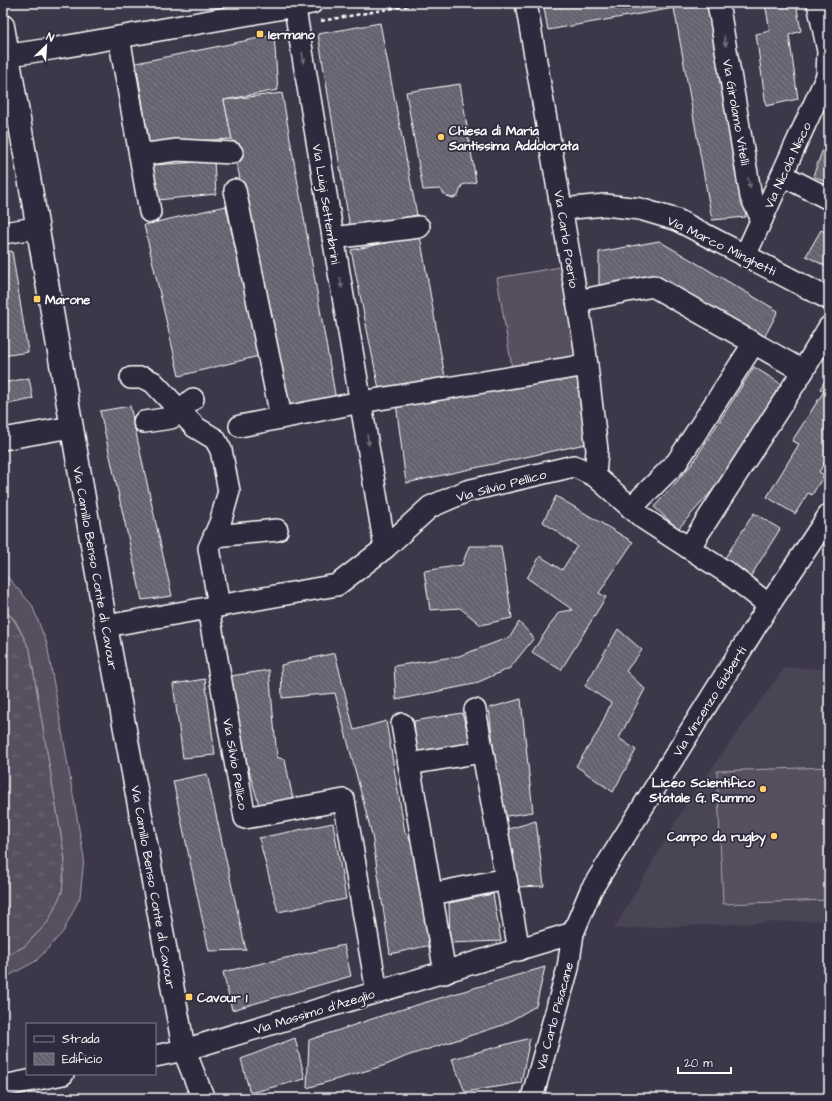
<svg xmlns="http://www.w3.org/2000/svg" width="832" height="1101" viewBox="0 0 832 1101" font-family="'Architects Daughter',sans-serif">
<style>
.built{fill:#494455}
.grass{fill:url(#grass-tufts);stroke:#aaa8b0}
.pitch{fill:#555060;stroke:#aaa8b0}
.building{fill:url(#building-back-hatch);stroke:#fff}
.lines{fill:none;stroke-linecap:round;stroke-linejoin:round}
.minor-casing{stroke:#fff;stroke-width:24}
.major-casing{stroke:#fff;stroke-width:25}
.path{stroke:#fff;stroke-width:2.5;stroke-dasharray:4 3;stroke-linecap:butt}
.minor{stroke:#2f2a3d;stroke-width:21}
.major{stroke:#2f2a3d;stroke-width:22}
.oneway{fill:#6d6a77}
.poi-dot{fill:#ffd166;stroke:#2f2a3d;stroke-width:1.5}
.labels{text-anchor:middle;stroke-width:3.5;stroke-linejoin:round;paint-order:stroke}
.poi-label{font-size:13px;font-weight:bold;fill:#fff;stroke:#2f2a3d;text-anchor:start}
.street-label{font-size:13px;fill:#fff;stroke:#2f2a3d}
</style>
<defs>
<pattern id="grass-tufts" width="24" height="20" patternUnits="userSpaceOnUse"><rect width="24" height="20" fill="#555060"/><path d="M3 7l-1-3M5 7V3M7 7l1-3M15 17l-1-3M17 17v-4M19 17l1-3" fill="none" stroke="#6e6a78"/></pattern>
<pattern id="building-back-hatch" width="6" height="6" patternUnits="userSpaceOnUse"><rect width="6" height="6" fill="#666270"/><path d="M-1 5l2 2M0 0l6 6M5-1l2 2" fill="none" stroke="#7d7a85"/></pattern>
</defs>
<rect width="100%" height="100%" fill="#3c3749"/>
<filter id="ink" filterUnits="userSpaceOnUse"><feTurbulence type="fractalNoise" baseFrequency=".025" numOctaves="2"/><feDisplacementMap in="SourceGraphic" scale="8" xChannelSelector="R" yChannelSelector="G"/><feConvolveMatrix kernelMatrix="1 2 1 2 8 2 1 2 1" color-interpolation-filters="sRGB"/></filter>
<g filter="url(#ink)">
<polygon class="built" points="785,667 829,669 829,920 614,929 685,805"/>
<polygon class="grass" points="3,609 14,620 30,649 65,859 62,892 48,922 25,946 3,958"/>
<g class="pitch">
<polygon points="560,267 577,360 512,368 497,278"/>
<polygon points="3,572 32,605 47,644 84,858 80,897 63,932 36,961 3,979 3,958 25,946 48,922 62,892 65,859 30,650 15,620 3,609"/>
<polygon points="829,767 829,900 723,904 717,771"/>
</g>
<g class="building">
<polygon points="543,3 708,4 746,217 712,220 674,8 548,30"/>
<polygon points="765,3 796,3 801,31 789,35 798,99 766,106 756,34 770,31"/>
<polygon points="380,23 417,215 350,228 318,34"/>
<polygon points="274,35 278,90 224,100 232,139 149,143 136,63"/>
<polygon points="460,84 476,182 462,185 458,196 453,198 446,196 440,189 423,190 406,92"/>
<polygon points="282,93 336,400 287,412 224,100"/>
<polygon points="824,146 829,146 829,183 813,176"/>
<polygon points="214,161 216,194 158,200 152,165"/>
<polygon points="226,206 259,356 179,376 144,225"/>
<polygon points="821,230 829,234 829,273 825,271 827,267 806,256"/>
<polygon points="420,236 445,377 379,389 351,250"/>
<polygon points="659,241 778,311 763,340 651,277 599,287 599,252"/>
<polygon points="12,251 28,352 3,356 3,252"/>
<polygon points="754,367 781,384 719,483 678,529 654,507 692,464"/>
<polygon points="579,374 590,443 406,483 396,403"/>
<polygon points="829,374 829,455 819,472 824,475 812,495 808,493 795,514 767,497 799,444 792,441 824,391 820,389"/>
<polygon points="29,378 33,399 3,405 3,383"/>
<polygon points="130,406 172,596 142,600 100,411"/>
<polygon points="556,496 633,542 599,593 606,597 561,670 532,652 559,612 573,610 527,578 540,556 562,570 577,546 543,522"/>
<polygon points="754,513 780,529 749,579 723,561"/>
<polygon points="469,546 501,546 512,618 481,625 460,608 430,610 424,571 462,565"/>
<polygon points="519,622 534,638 510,668 474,684 396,700 394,666 459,656 510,637"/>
<polygon points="618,629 642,650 626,671 645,689 619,738 636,750 613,792 576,766 598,732 611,703 585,686"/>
<polygon points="335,653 354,730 386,721 405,832 411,841 431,945 390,954 372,835 335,693 282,698 281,665"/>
<polygon points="269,670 277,757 285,760 293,799 259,805 247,764 231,676"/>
<polygon points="205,679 215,755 183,758 173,684"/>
<polygon points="521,699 533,812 501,817 489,708"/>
<polygon points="462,713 474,753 417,762 414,721"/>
<polygon points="207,774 246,950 209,951 173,781"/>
<polygon points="536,821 544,886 517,887 505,830"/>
<polygon points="333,823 346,899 278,912 259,838"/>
<polygon points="493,894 501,941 450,943 449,903"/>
<polygon points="344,945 351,976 232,1010 223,972"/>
<polygon points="545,967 536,1006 503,1025 407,1056 386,1065 307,1088 309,1040 393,1012"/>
<polygon points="295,1038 305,1079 250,1093 241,1059"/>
<polygon points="530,1038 521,1083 465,1092 452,1059"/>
</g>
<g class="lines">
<defs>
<g id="minor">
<polyline points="294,3 385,548"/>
<polyline points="526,3 584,341 597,450 595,476"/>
<polyline points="718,3 751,197 762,219"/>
<polyline points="119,37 150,212"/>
<polyline points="3,56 57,48 312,3"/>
<polyline points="140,155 177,150 232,153"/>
<polyline points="782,175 829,199"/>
<polyline points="235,190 281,417"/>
<polyline points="562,209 605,205 640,209 677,220 829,299"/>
<polyline points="3,233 36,228"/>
<polyline points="333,238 419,227"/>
<polyline points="745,256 827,76 828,51 818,3"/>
<polyline points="577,301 653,286 803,371"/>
<polyline points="131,378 144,378 153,382 195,427 215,439 221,450 229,491 220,523 209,548 219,606"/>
<polyline points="144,422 171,418 193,399"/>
<polyline points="240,426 361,402 587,365"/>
<polyline points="3,439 71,427"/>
<polyline points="631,508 677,462 754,343"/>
<polyline points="215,536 277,530"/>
<polyline points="689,548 803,371 829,327"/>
<polyline points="208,608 245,818 344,800 377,992"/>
<polyline points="106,626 337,585 385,548 430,507 467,491 574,466 595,476 644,519 729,574 769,605"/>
<polyline points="475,710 519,950"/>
<polyline points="402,724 445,973"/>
<polyline points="409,764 482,752"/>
<polyline points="432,894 506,879"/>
<polyline points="155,1056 184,1050 573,933"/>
<polyline points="3,1086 63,1074"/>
<polyline points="532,1098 568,968 573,933 591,890 769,605 829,515"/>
</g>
<polyline id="major" points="3,26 106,626 184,1050 203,1098"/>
</defs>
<use href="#minor" class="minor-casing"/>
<use href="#major" class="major-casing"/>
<polyline class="path" points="321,21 423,3"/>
<use href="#minor" class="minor"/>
<use href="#major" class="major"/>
</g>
<defs><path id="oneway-solid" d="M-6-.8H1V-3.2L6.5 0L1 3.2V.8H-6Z"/></defs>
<g class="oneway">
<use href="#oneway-solid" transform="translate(725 41) rotate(80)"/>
<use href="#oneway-solid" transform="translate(303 58) rotate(81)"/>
<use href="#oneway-solid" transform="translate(749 183) rotate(80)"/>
<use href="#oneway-solid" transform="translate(341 283) rotate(80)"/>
<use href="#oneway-solid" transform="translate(368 440) rotate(80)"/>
</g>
</g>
<g class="poi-dot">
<rect x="256" y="30" width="8" height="8" rx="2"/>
<circle cx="441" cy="137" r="4"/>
<rect x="33" y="295" width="8" height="8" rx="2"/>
<circle cx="763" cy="789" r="4"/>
<circle cx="774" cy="836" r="4"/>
<rect x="185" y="993" width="8" height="8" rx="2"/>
</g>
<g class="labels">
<g class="poi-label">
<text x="268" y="39">Iermano</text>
<text x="449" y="135">Chiesa di Maria<tspan x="449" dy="15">Santissima Addolorata</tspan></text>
<text x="45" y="304">Marone</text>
<text x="755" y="787" text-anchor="end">Liceo Scientifico<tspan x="755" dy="15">Statale G. Rummo</tspan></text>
<text x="766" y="841" text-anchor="end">Campo da rugby</text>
<text x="197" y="1002">Cavour 1</text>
</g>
<g class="street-label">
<text transform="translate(737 112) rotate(80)" y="5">Via Girolamo Vitelli</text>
<text transform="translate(787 165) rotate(-65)" y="5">Via Nicola Nisco</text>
<text transform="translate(327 204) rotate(81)" y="5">Via Luigi Settembrini</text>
<text transform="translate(567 239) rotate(81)" y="5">Via Carlo Poerio</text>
<text transform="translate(722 245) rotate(26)" y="5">Via Marco Minghetti</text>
<text transform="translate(501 485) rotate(-15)" y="5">Via Silvio Pellico</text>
<text transform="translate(96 568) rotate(80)" y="5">Via Camillo Benso Conte di Cavour</text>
<text transform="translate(709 701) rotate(-58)" y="5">Via Vincenzo Gioberti</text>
<text transform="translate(236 764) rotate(80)" y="5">Via Silvio Pellico</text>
<text transform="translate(154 887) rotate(80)" y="5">Via Camillo Benso Conte di Cavour</text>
<text transform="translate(314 1011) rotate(-17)" y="5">Via Massimo d'Azeglio</text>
<text transform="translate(554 1016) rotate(-75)" y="5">Via Carlo Pisacane</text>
</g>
</g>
<rect width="832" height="1101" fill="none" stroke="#2f2a3d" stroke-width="16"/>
<rect x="8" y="8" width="816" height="1085" fill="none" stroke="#fff" stroke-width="1.5" filter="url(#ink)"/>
<rect x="26" y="1023" width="130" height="52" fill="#2f2a3d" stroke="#827f8b"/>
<rect x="34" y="1036" width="20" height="6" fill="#2f2a3d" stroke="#827f8b"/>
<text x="62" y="1043" font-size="12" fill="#ffffff">Strada</text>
<rect x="34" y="1053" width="20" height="12" fill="url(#building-back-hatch)" stroke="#827f8b"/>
<text x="62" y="1063" font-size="12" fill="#ffffff">Edificio</text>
<g transform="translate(46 46) rotate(25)" stroke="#2f2a3d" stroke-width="3" paint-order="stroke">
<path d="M0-3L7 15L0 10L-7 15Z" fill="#ffffff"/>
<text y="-6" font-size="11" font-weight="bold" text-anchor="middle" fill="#ffffff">N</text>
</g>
<path d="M678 1067v6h53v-6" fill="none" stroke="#ffffff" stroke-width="2"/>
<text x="684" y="1067" font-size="12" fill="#ffffff" stroke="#2f2a3d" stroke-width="3" paint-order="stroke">20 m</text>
</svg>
